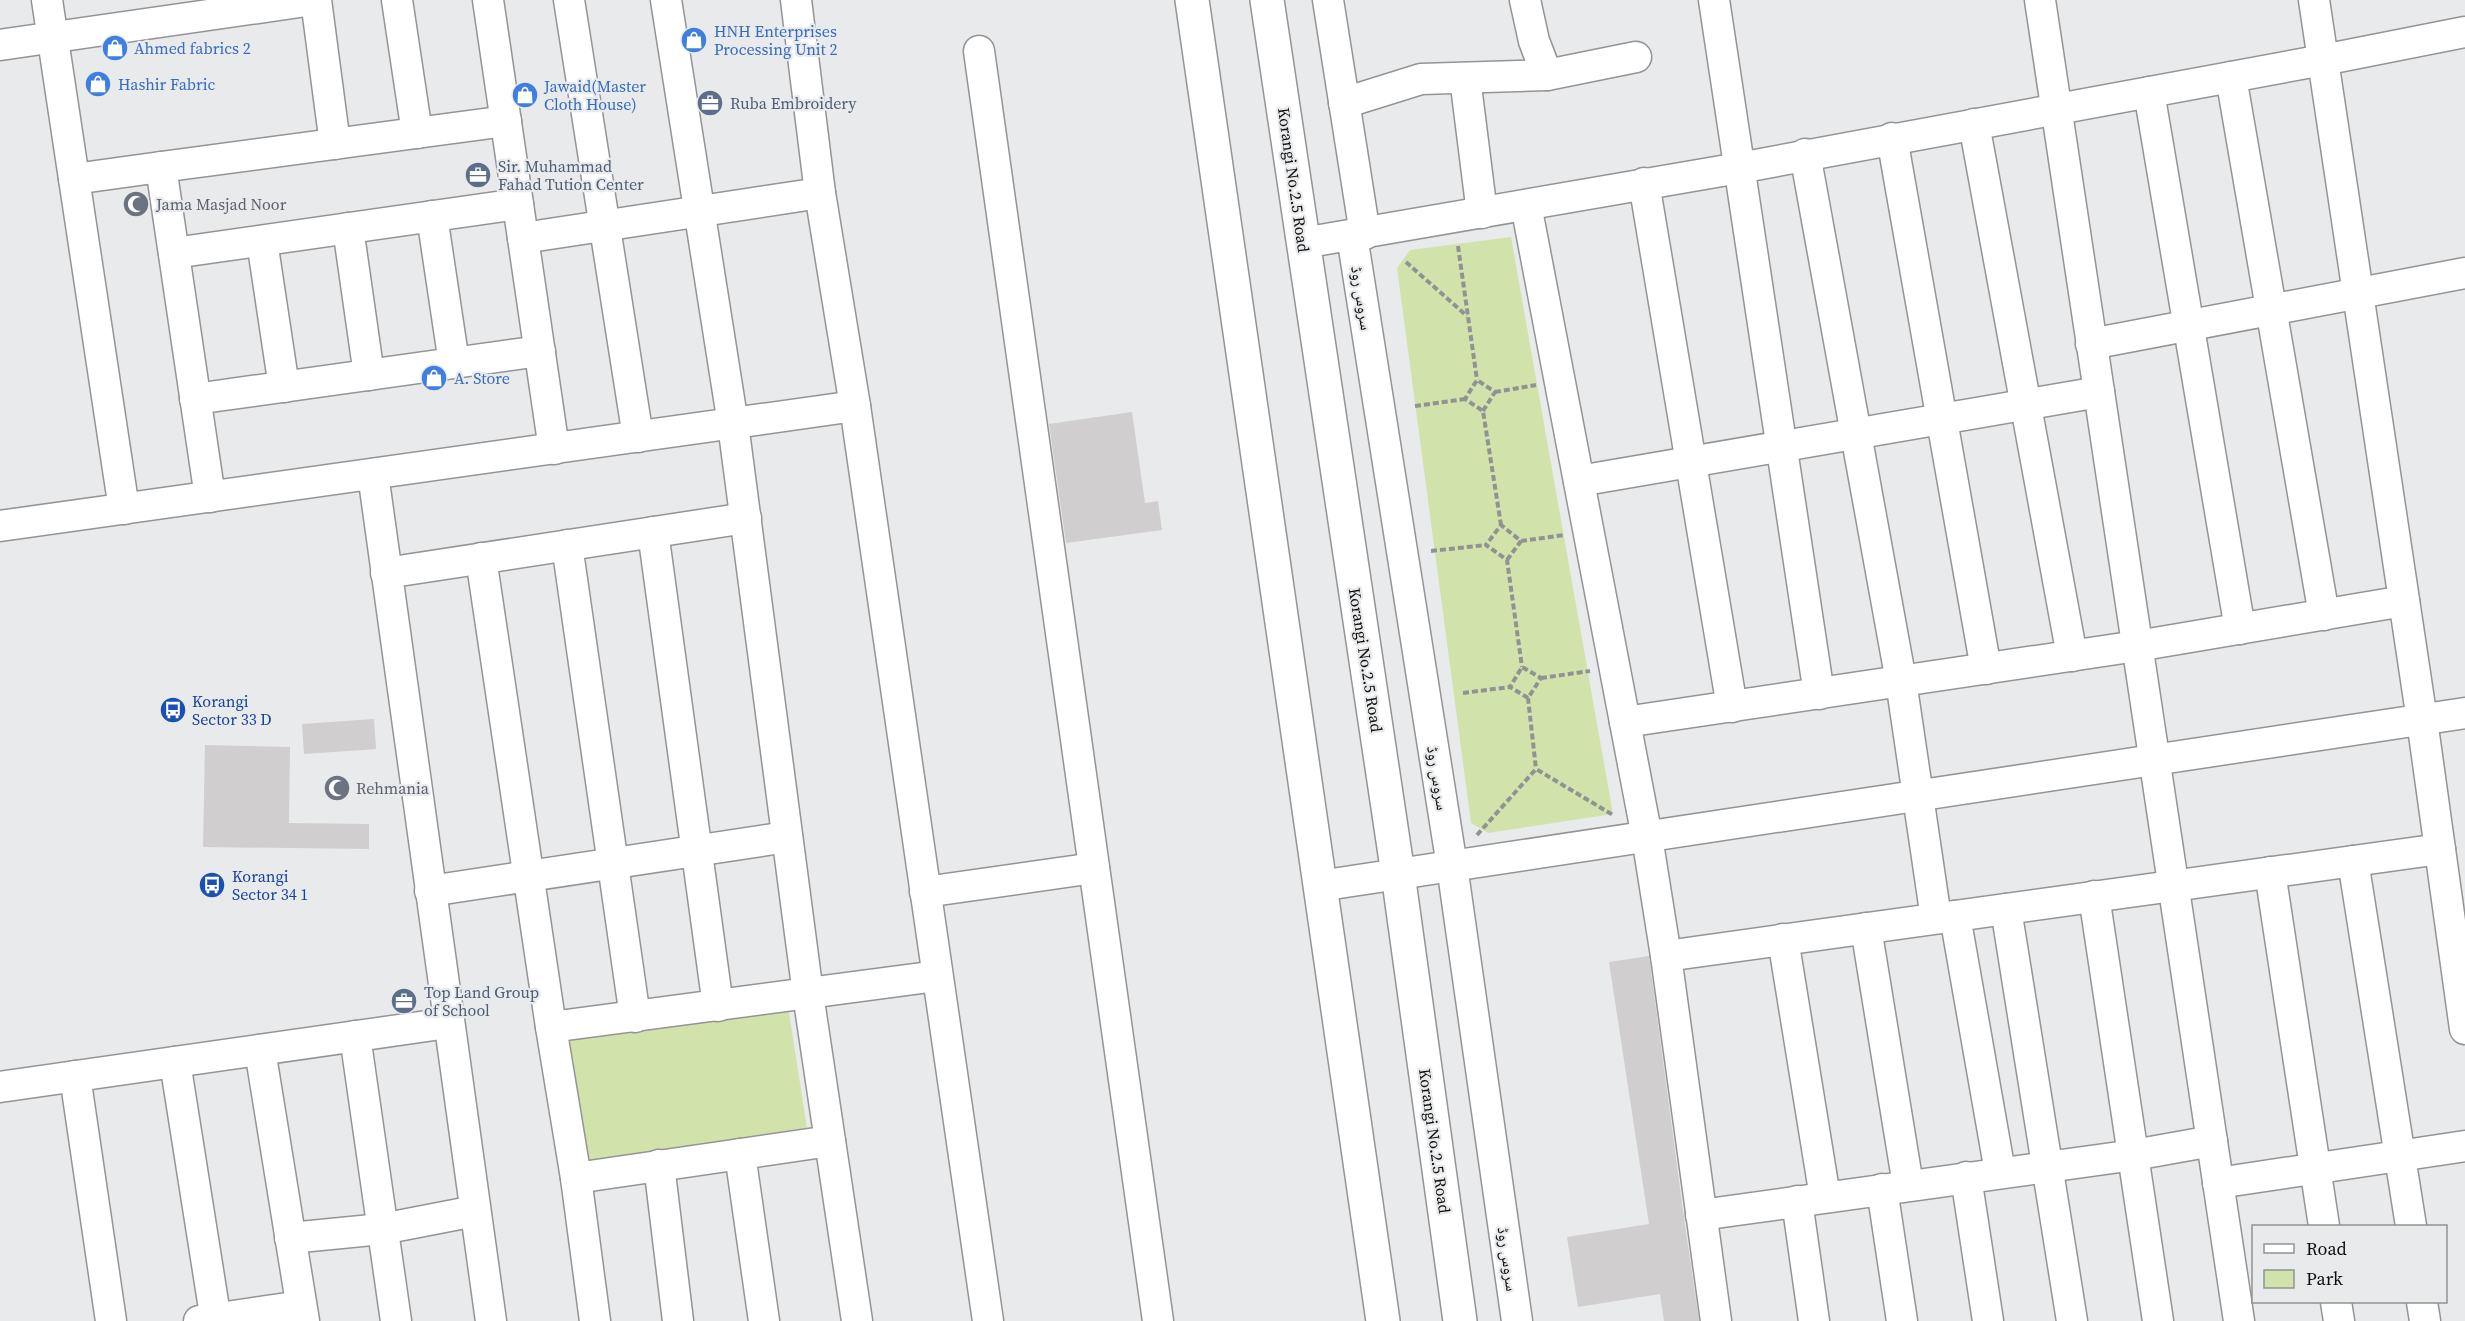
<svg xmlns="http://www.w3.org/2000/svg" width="2465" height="1321" viewBox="0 0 2465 1321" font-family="'Source Serif 4','Noto Naskh Arabic',serif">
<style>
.green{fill:#d1e3ab}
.building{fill:#d0cece}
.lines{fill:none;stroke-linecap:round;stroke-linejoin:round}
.minor-casing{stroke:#949496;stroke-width:33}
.major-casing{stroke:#949496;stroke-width:36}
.path{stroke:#929294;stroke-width:4;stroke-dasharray:6 3;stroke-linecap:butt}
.minor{stroke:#fff;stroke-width:30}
.major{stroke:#fff;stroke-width:33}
.labels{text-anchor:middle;stroke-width:4.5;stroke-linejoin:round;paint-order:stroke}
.shop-label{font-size:16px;fill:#366cbe;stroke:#e9eaec;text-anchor:start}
.service-label{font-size:16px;fill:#4e5e75;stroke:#e9eaec;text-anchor:start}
.street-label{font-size:16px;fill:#0e0e0e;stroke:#e9eaec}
.worship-label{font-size:16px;fill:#5b616d;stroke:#e9eaec;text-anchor:start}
.transit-label{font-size:16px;fill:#164399;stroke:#e9eaec;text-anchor:start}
</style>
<rect width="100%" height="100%" fill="#e9eaec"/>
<g class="green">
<polygon points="1511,237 1613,814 1488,833 1471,823 1397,268 1410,250"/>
<polygon points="788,1006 807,1128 582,1162 564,1039"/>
</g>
<g class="building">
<polygon points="1132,412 1145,503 1158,501 1162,530 1066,543 1049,424"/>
<polygon points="374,719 376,749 304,754 302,724"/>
<polygon points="205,745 290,747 289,823 369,824 369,849 203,847"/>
<polygon points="1649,956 1684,1218 1699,1321 1664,1321 1660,1294 1578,1307 1567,1237 1649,1224 1609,962"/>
</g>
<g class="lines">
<defs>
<g id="minor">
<polyline points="47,0 124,509"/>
<polyline points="316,0 335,144"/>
<polyline points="397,0 417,133"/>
<polyline points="488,0 554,449"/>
<polyline points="569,0 638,437"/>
<polyline points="666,0 733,424 808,994 857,1321"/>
<polyline points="796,0 820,193 855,406 988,1321"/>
<polyline points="1328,0 1365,234"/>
<polyline points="1525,0 1534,41 1547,75"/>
<polyline points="1714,0 1819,694"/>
<polyline points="2040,0 2239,1321"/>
<polyline points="2314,0 2422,720 2465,1029"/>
<polyline points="0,45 313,0"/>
<polyline points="979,51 1158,1321"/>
<polyline points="2231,77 2324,615"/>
<polyline points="1465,78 1482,213"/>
<polyline points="2149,92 2240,629"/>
<polyline points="1344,103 1421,79 1547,75 1636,57"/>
<polyline points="1974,124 2072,656"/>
<polyline points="1892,138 1986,669"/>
<polyline points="1805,154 1901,681 1936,918"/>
<polyline points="74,179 161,167"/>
<polyline points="1644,183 1732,707"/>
<polyline points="1526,205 1647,837 1666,956 1716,1321"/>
<polyline points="432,216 454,363"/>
<polyline points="348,228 369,375"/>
<polyline points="1352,236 1452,866 1517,1321"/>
<polyline points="523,238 820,193"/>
<polyline points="262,241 284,387"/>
<polyline points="1303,243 1739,168 2323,60 2465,32"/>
<polyline points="174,253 518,204"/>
<polyline points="2091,344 2465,273"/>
<polyline points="195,399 540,351"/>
<polyline points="373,474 491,1321"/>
<polyline points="1579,481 2099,392"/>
<polyline points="210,497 161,167 506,121"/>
<polyline points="0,526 855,406"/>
<polyline points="653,532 718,1006"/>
<polyline points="567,545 635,1017"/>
<polyline points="481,558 551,1027"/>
<polyline points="386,573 746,518"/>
<polyline points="1625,722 2137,646 2404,601"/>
<polyline points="2353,861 2411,1226"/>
<polyline points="2270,872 2324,1226"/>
<polyline points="1319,886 2465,713"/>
<polyline points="430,891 787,837"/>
<polyline points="925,892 1094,868"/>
<polyline points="2094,896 2158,1321"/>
<polyline points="2006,909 2072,1321"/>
<polyline points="1955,916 2000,1172"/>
<polyline points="1866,928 1908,1185"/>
<polyline points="1783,939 1825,1197"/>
<polyline points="1666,956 2440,849"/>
<polyline points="355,1036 396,1321"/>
<polyline points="260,1050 304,1321"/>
<polyline points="175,1062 216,1321"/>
<polyline points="75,1076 111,1321"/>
<polyline points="0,1087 448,1023"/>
<polyline points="830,1141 576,1178 551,1027 937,976"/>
<polyline points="740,1154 764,1321"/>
<polyline points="659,1165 678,1321"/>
<polyline points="1966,1177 1988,1321"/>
<polyline points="576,1178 595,1321"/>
<polyline points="2218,1183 2465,1146"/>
<polyline points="1882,1189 1902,1321"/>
<polyline points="1797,1201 1814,1321"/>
<polyline points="1701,1215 2134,1155 2212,1141"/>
<polyline points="290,1238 382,1229 475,1211"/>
<polyline points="2336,1302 2339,1321"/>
<polyline points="2422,1302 2425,1321"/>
<polyline points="199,1321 301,1306"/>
</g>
<g id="major">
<polyline points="1192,0 1383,1321"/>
<polyline points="1267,0 1398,874 1460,1321"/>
</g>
</defs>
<use href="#minor" class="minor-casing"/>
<use href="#major" class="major-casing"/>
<g class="path">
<polyline points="1458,246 1477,380"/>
<polyline points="1406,262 1467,316"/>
<polyline points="1495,392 1536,385"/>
<polyline points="1415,406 1465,399"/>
<polyline points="1483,411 1495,392 1477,380 1465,399 1483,411 1501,525"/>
<polyline points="1521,541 1564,535"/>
<polyline points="1431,551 1486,545"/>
<polyline points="1507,560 1521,541 1501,525 1486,545 1507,560 1522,667"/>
<polyline points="1541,678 1590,671"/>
<polyline points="1463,693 1510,687"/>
<polyline points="1528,698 1510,687 1522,667 1541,678 1528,698 1536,769"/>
<polyline points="1477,835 1536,769 1613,815"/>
</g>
<use href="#minor" class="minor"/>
<use href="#major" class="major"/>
</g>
<defs>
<symbol id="shop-disc" viewBox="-11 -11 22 22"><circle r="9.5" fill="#3f7fe0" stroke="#e9eaec"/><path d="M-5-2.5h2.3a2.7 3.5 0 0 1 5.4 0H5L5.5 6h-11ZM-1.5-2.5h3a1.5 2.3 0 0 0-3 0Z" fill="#fff"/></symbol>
<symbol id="office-disc" viewBox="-11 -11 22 22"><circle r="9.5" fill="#5c6f8a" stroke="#e9eaec"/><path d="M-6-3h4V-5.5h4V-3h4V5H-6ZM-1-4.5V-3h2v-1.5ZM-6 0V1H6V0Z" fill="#fff"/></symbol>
<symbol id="mosque-disc" viewBox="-11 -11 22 22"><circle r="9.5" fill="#6b7280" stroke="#e9eaec"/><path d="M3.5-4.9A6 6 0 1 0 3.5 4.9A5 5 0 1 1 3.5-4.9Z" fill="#fff"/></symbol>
<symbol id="bus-disc" viewBox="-11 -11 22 22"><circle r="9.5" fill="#1a4fb4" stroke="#e9eaec"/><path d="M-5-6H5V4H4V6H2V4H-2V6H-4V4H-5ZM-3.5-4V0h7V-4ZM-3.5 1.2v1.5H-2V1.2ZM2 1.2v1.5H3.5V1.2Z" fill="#fff"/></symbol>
</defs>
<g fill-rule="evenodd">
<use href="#shop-disc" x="679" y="25" width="30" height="30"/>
<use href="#shop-disc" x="100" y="33" width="30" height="30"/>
<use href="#shop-disc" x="83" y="69" width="30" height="30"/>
<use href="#shop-disc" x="510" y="80" width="30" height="30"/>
<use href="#office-disc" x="695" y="88" width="30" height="30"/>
<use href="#office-disc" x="463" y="160" width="30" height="30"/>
<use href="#mosque-disc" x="121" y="189" width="30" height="30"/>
<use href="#shop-disc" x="419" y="363" width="30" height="30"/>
<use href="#bus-disc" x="158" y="695" width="30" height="30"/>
<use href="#mosque-disc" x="322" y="773" width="30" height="30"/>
<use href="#bus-disc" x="197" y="870" width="30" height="30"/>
<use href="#office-disc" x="389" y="986" width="30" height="30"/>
</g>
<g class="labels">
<g class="shop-label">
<text x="714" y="37">HNH Enterprises<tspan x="714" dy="18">Processing Unit 2</tspan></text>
<text x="134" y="54">Ahmed fabrics 2</text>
<text x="118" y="90">Hashir Fabric</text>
<text x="544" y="92">Jawaid(Master<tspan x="544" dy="18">Cloth House)</tspan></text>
<text x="454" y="384">A. Store</text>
</g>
<g class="service-label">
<text x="730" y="109">Ruba Embroidery</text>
<text x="498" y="172">Sir. Muhammad<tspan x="498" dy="18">Fahad Tution Center</tspan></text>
<text x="424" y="998">Top Land Group<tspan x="424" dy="18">of School</tspan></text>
</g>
<g class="street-label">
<text transform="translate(1294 180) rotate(82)" y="6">Korangi No.2.5 Road</text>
<text transform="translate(1362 298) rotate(81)" y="6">سروس روڈ</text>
<text transform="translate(1366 660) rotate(81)" y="6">Korangi No.2.5 Road</text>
<text transform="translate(1438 778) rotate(81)" y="6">سروس روڈ</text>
<text transform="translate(1435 1141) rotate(82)" y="6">Korangi No.2.5 Road</text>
<text transform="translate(1508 1259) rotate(82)" y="6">سروس روڈ</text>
</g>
<g class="worship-label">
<text x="156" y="210">Jama Masjad Noor</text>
<text x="356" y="794">Rehmania</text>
</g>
<g class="transit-label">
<text x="192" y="707">Korangi<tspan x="192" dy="18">Sector 33 D</tspan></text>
<text x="232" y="882">Korangi<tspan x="232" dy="18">Sector 34 1</tspan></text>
</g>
</g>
<rect x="2252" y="1225" width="195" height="78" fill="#e9eaec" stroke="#919293" stroke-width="1.5"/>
<rect x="2264" y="1244" width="30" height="9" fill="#ffffff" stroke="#919293" stroke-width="1.5"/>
<text x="2306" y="1255" font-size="18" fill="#0e0e0e">Road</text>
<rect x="2264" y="1270" width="30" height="18" fill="#d1e3ab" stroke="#919293" stroke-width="1.5"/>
<text x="2306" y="1285" font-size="18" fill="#0e0e0e">Park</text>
</svg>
